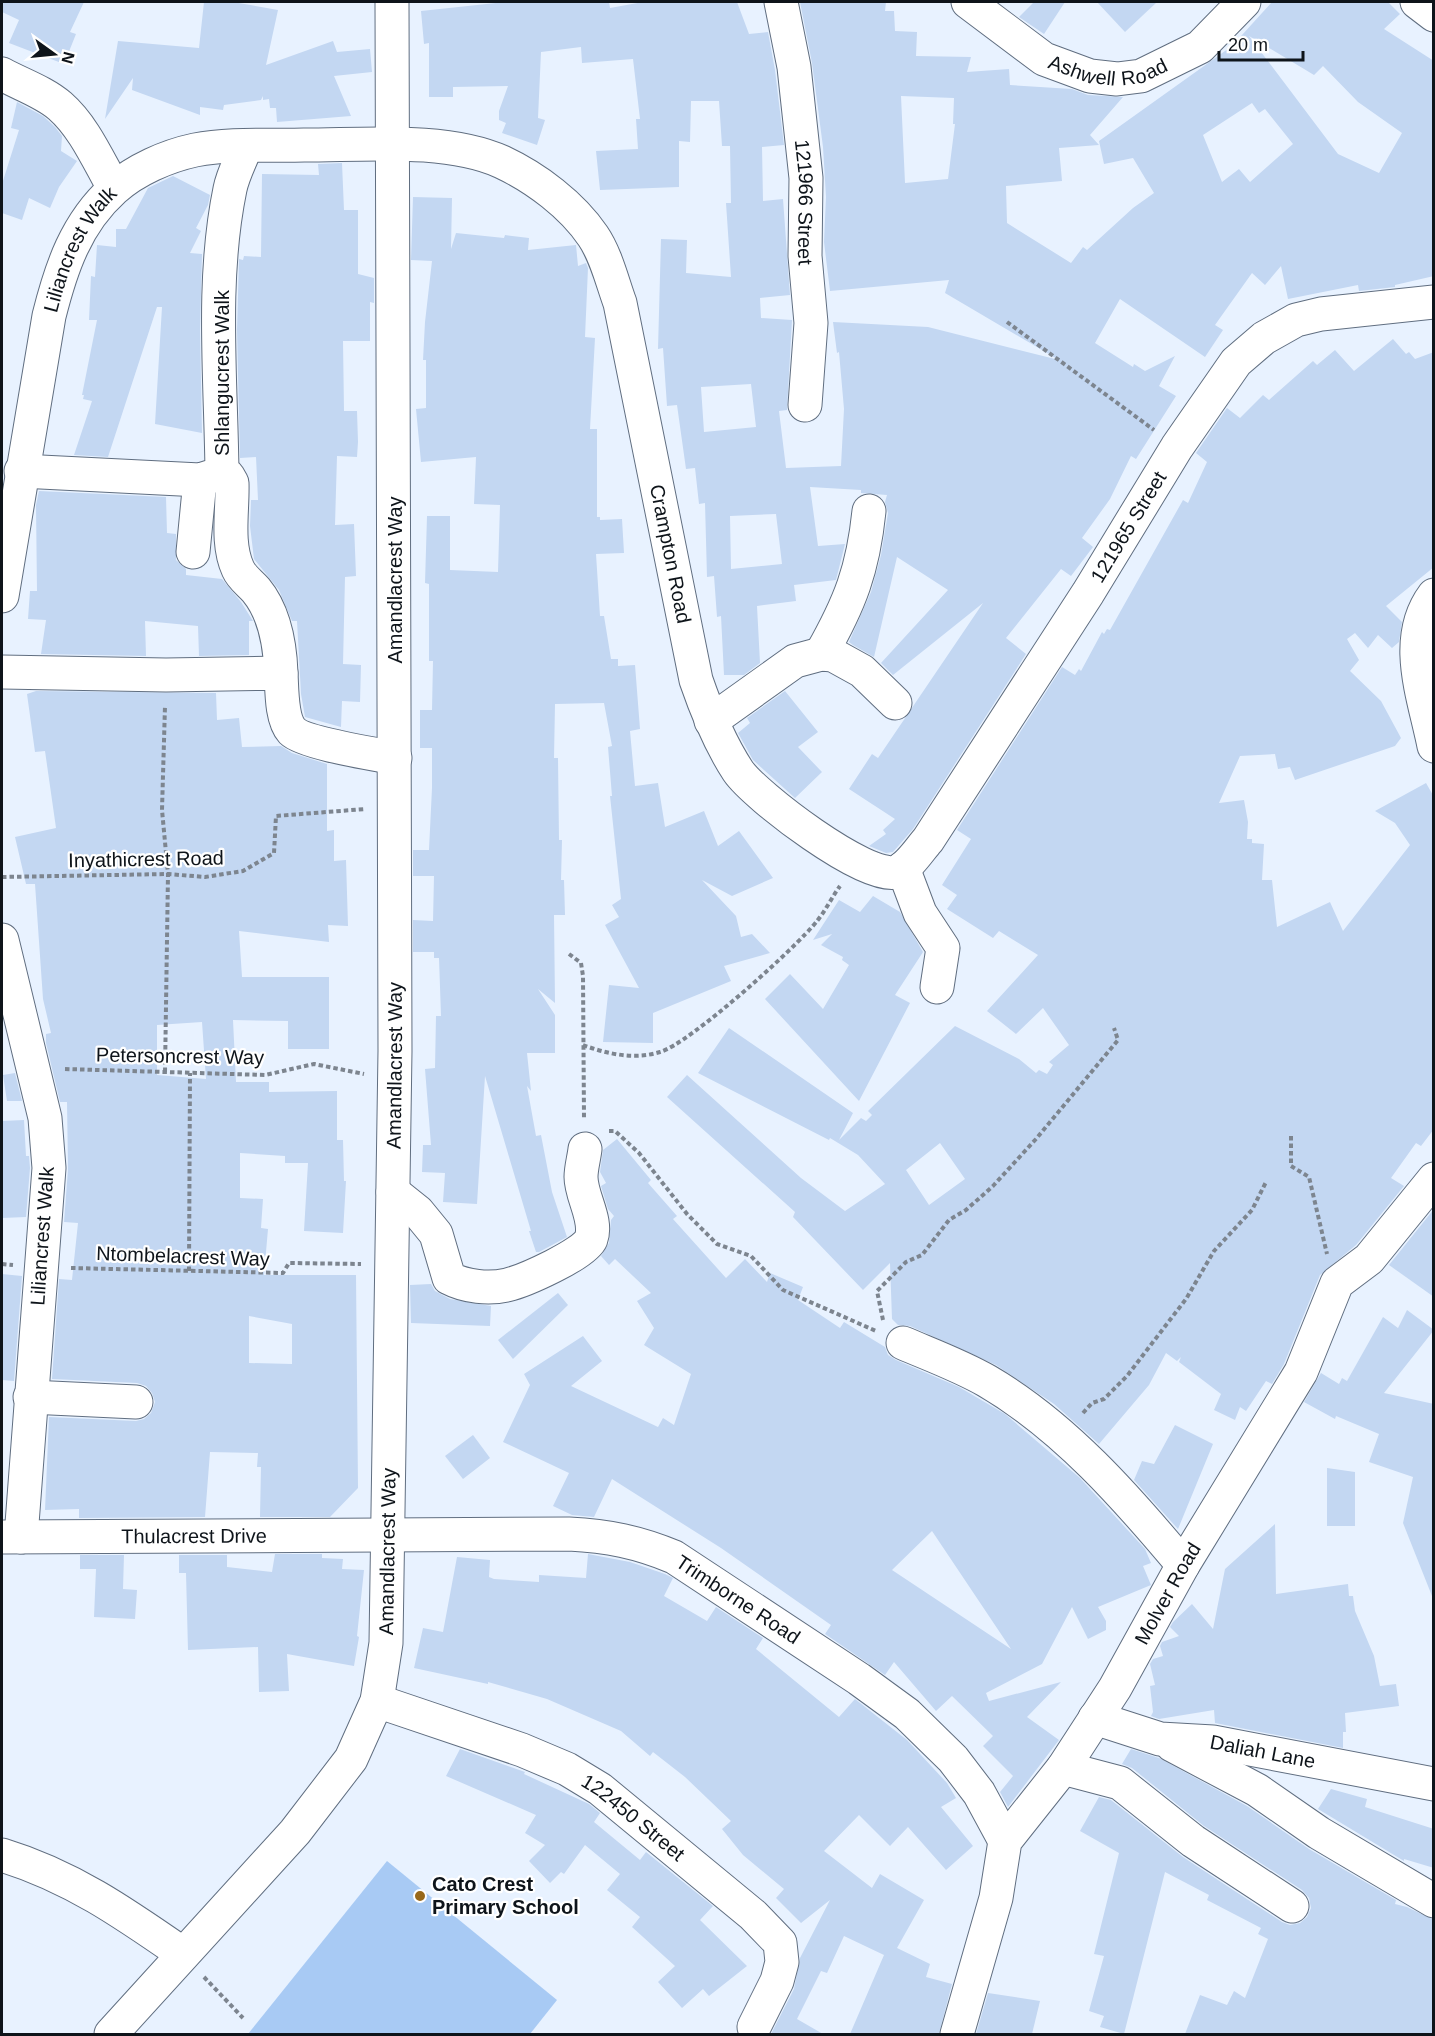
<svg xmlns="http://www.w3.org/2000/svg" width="1435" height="2036" viewBox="0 0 1435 2036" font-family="Helvetica,sans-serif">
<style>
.green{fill:#a8caf4}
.building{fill:#c3d7f2;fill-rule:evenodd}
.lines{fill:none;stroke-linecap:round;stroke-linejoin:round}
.minor-casing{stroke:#606e80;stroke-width:35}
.path{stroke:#7d858f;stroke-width:4;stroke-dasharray:4.5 3;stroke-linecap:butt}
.minor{stroke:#fff;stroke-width:33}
.poi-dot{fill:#98681a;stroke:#fff;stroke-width:2}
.labels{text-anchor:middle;stroke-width:4.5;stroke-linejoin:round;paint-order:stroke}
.street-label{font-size:20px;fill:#0e141a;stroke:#fff}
.poi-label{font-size:20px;font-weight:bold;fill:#0e141a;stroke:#fff;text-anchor:start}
</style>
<rect width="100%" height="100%" fill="#e8f2ff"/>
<polygon class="green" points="387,1861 557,2000 530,2034 248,2034"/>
<g class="building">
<polygon points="2,2 84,2 70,32 76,34 64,64 9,43 19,20 2,12"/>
<polygon points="204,2 233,2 278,10 266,65 333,41 337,52 370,49 372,72 334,76 351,116 277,122 276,108 270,108 269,99 263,100 263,96 261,100 224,105 223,110 200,107 200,115 132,90 133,78 105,119 118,41 199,48"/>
<path d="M505,2H609L610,8L643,2H737L749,34L768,32L775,70L784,145L762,147L763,201L783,199L790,295L760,298L761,318L792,320L787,410L779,411L786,468L841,466L844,409L839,352L837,353L833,322L928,327L1059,360L945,293L949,280L830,291L824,242L826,197L823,147L812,63L800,2H886L885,11H894L895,31L917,32L916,56L971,57L967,72L1009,69L1010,85L1072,89L1088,95L1123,97L1090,135L1099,145L1059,148L1062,181L1006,186L1007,223L1071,263L1083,247L1087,250L1133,208L1154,193L1133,158L1104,164L1099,141L1232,46L1272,2H1388L1400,14L1384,29L1434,61V276L1395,285V287L1359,291L1358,285L1288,299L1281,266L1265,285L1252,273L1215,325L1223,330L1205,357L1120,299L1095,343L1133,367L1134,364L1145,371L1175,356L1159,386L1176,396L1136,459L1131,456L1110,499L1082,538L1093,547L1071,576L1061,569L1006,638L1026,654L913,829L893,852L886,853L869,846L886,834L883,830L895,819L849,789L872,754L878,758L983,603L893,675L881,663L948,590L897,557L874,657L853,645L849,642L871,592L881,555L888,513L885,502L887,495L861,493V490L810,487L818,546L845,544L836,580L794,585L796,601L757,606L760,663L744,675H724L721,616L717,617L714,576L707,577L705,503L699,504L695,468L686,469L677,405L667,406L663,348L658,349L661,239L687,240L686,273L731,277L726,203H731L730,146H722L719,101H691L690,142L679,141V187L600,190L596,151L638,149L636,119H640L633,59L582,63L581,47L541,52L538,118L545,120L537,145L502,133L506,123L499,120V111L508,86L453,87V97H429V43L424,44L421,11ZM1249,36L1314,75L1323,66L1358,102L1402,133L1379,173L1338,154ZM901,96L954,98L953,124H955L948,179L905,183ZM1252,103L1259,113L1265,109L1293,144L1250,182L1239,169L1222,182L1203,135ZM751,384L756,427L704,432L701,387ZM776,514L782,564L731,569L730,516Z"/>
<polygon points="1034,2 1065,2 1044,34 1019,17"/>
<polygon points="1097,2 1157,2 1125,32"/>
<polygon points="17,102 43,116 55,127 62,136 61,151 77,161 59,187 50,208 29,198 22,220 2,213 2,184 19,130 11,128"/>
<polygon points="342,163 344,210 358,210 358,274 374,278 374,303 370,302 370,341 343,341 344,411 357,411 358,442 357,457 337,456 335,525 354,524 356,576 345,577 343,664 361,665 360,702 342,701 341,727 305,717 301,694 297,621 292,621 279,590 254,559 250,526 251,500 258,500 256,457 240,458 237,330 239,259 243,260 244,256 261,257 262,174 319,175 318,164"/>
<polygon points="173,176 210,195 208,205 196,228 201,231 190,253 202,254 200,331 202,433 155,424 162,307 157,307 108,457 74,455 92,401 83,399 84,395 82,395 97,320 89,320 91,276 95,277 97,245 116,247 116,229 126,229 148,188"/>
<polygon points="413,197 452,198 451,249 456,233 504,238 505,235 529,238 528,250 576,245 578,266 586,263 588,268 585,337 595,338 590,429 597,429 597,517 600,517 600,520 622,519 624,553 596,554 600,616 604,616 611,659 618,659 618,666 635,665 640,729 630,731 635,786 658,783 665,827 704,811 718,846 739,831 773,878 732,896 702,880 736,916 741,937 752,934 770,953 724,966 731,981 653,1013 653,1043 603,1042 609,985 639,988 605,925 619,917 612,905 621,899 610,796 612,796 608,747 612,746 604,703 555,704 554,758 558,758 559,840 562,840 561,880 564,880 565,915 554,915 555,1003 538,989 555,1015 555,1053 527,1053 531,1091 527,1086 536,1136 541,1135 552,1192 567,1237 539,1252 536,1252 529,1231 531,1231 485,1076 477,1204 443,1202 445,1173 422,1172 423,1145 431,1145 425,1069 435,1068 436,1016 441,1016 439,958 434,958 434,952 413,952 413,920 433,921 434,876 413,876 413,850 429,850 432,788 432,748 420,748 420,710 432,710 433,661 429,661 429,584 425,583 427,516 450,516 450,570 498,572 500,505 474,504 476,457 421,462 416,409 426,408 426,360 423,360 425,322 432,261 411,260"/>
<path d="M1393,339L1406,354L1409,352L1415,359L1434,352V567L1386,606L1402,622L1399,642L1392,648L1378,635L1368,648L1355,633L1347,639L1359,660L1350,671L1381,701L1401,738L1395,746L1295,780L1290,767L1278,769L1275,754L1240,756L1219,803L1244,800L1248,822L1247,839H1252V843L1264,844L1262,880H1272L1277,927L1330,902L1343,931L1410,845L1395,823L1375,811L1426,783L1434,797V1129L1421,1146L1416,1143L1391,1178L1404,1186L1356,1245L1320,1275L1284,1364L1272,1384L1266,1381L1246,1411L1240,1407L1235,1420L1214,1410L1221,1394L1179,1362L1181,1357L1177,1361L1166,1353L1149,1385L1099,1444L1054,1404L996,1365L910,1326L898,1325L892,1319L890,1263L863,1290L793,1217L795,1212L667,1097L687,1075L801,1178L845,1211L885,1184L858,1155L830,1138L829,1140L698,1073L729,1028L853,1113L839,1140L861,1118L866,1121L872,1115L868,1111L955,1026L1019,1059L1036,1073L1039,1070L1047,1074L1053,1065L1049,1062L1069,1045L1043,1008L1016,1034L987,1011L1038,955L999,931L993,938L947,909L957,895L942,885L971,839L957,830L1062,667L1075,675L1079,669L1081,671L1102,632L1104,634L1107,629L1110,630L1183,500L1188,503L1207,462L1196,453L1227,408L1240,418L1263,395L1269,400L1313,361L1317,365L1335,350L1354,371ZM940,1143L965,1179L929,1205L906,1170Z"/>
<polygon points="39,491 166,497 167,533 176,534 176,560 186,569 186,575 222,579 241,602 253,621 249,621 249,655 199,656 198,626 145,621 146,656 41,654 46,620 28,619 30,591 37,591 36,505"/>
<path d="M36,691L216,693L217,720L239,718L242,747L281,746L292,753L327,764V831L334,830V861L346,860L348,926L328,925L329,942L239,931L242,977H329V1049H288V1021L233,1020L236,1082H269V1092L337,1091V1140H343L344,1181H346L343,1233L304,1231L308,1163H285V1156L240,1153V1198L263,1199L261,1228L268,1229L264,1275H356L358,1488L330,1517H260L261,1467H257L258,1453L210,1452L205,1517L79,1518V1509L45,1510L49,1417L136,1421L144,1419L151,1413L155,1402L152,1393L146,1386L137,1383L52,1379L59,1279L72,1280L78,1223L64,1222L68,1169L67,1102H60L46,1043V1034L51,1033L43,999L35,884H26L15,837L56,828L45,751L35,752L27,694ZM202,1022L206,1079L157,1075V1025ZM249,1316L292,1324V1364L249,1363Z"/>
<polygon points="785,691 818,732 798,747 822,772 795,798 753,760 738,733 750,723 747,718"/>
<polygon points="873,896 900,912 923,952 895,995 910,1003 859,1101 765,999 790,974 823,1009 849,965 842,960 843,957 821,945 832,934 813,940 839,900 860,912"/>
<polygon points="15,1073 22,1101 7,1101 3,1075"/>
<polygon points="24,1120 26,1156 29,1156 30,1168 26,1217 2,1218 2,1121"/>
<path d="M617,1139L651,1180L648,1183L677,1216L673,1219L726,1278L745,1259L767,1282L770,1273L803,1287L798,1300L840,1328L844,1322L885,1347L888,1355L896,1360L959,1387L1005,1414L1080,1478L1145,1549L1151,1563L1143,1566L1151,1585L1098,1607L1106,1621V1630L1088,1639L1072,1607L1042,1664L986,1693L989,1701L1061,1682L1027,1717L1059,1740L1008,1807L1000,1792L1013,1776L983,1746L993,1736L952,1696L936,1711L894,1662L885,1675L825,1634L831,1625L721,1548L612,1479L594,1517L572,1515L553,1506L569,1473L503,1442L530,1385L524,1374L583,1336L602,1361L571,1386L658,1427L663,1418L674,1425L691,1374L644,1345L654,1328L637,1301L651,1293L615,1259L609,1265L601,1256L609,1243L611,1220L614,1216L608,1209L601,1186L606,1183L600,1172L603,1150ZM932,1531L1011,1649L892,1570Z"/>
<polygon points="1434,1209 1434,1297 1389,1265"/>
<polygon points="2,1274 22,1276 14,1381 2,1380"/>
<polygon points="431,1284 435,1291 450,1299 491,1306 490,1326 411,1323 410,1285"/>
<polygon points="558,1293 568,1305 513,1359 498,1340"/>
<polygon points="1407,1310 1434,1330 1384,1393 1434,1404 1432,1596 1403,1523 1413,1477 1369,1462 1379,1434 1336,1416 1335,1419 1304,1402 1321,1373 1339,1384 1342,1378 1347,1381 1383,1317 1398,1328"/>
<polygon points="1175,1425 1213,1444 1178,1529 1134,1480 1142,1461 1154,1464"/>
<polygon points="473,1435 490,1458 463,1479 445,1456"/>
<polygon points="1327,1468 1355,1472 1355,1526 1327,1526"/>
<polygon points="1275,1524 1276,1594 1348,1584 1349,1596 1353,1596 1355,1611 1374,1656 1380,1686 1396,1684 1399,1706 1345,1713 1346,1732 1343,1732 1343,1748 1215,1723 1214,1710 1159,1719 1151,1716 1153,1712 1150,1686 1155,1685 1150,1664 1153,1659 1163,1656 1160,1646 1162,1642 1179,1636 1170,1627 1173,1622 1192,1604 1213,1629 1225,1569"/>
<polygon points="275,1554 322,1554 322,1558 343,1559 342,1569 364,1570 357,1636 359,1637 354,1666 287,1654 289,1691 259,1692 258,1647 188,1650 186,1573 179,1573 179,1555 227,1555 227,1567 272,1572"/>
<polygon points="588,1554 630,1562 665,1574 673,1578 664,1596 707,1621 716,1607 763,1638 756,1649 839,1717 855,1699 907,1740 947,1783 956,1798 941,1807 973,1846 946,1870 908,1827 890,1846 859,1815 824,1851 872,1888 880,1874 924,1900 897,1948 930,1964 926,1977 952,1984 939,2034 850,2034 884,1955 844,1936 827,1973 821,1971 797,2019 823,2034 771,2034 794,1989 800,1958 830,1900 801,1923 776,1898 784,1889 743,1855 722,1829 731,1821 685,1777 653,1752 650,1756 621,1731 547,1699 488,1682 488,1684 414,1668 423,1628 443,1632 457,1557 490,1560 489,1577 494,1579 539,1582 539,1575 586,1578"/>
<polygon points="80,1555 124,1555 123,1589 137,1590 135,1619 94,1617 96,1569 80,1569"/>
<polygon points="460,1749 525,1772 524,1774 589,1804 600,1813 594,1822 640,1860 646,1852 713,1906 700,1920 747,1966 709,1996 703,1989 682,2008 658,1982 675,1966 632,1927 640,1917 607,1890 620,1874 585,1845 564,1874 561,1872 550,1883 529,1861 545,1845 525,1833 536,1815 446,1776"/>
<polygon points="1131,1749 1159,1758 1247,1806 1309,1849 1396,1900 1395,1904 1407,1907 1434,1920 1434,2034 1185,2034 1200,1995 1227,2005 1234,1991 1245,1998 1268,1939 1258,1934 1261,1928 1207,1900 1209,1895 1165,1872 1124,2034 1100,2027 1104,2016 1089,2011 1104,1956 1094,1954 1119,1853 1080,1831 1099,1797 1111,1800 1183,1857 1282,1922 1290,1925 1300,1923 1307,1917 1311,1908 1309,1898 1302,1890 1204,1826 1132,1768 1122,1764"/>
<polygon points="1331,1789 1367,1799 1365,1807 1434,1829 1434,1868 1404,1859 1404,1861 1318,1809"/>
<polygon points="988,1993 1040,2001 1032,2034 976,2034"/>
</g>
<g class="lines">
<defs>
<g id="minor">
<path id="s1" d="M781,2L794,67L806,178L805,256L811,323L805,405"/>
<path id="s2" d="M968,2L1044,59L1090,76L1117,79L1141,76L1200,47L1244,2"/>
<polyline points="1417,2 1434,15"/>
<path d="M2,74C20,84 44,92 60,106C84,127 98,160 114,188"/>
<path d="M21,471L200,480L222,473C221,379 211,281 230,189C233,174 241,160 246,146"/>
<path d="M222,473L228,476L232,483C233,510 226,543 238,569C242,578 250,583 256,590C275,613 280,644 281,673"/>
<polyline points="193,552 200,480"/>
<path d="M1434,595C1401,639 1424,696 1434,746"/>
<path id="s3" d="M2,596L49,316C61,268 76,223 114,189C135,170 167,156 195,150C230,143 269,146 304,145C364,145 447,137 502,162C536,178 572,205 593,236C606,255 612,281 620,303L696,680C707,712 719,742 738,771C755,796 867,881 896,872C909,867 919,850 928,840L1088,593L1177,447L1236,362L1264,338L1296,320L1321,314L1434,302"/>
<path d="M821,654C850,603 863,570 869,511"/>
<path d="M2,672L166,675L281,673C282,689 281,719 292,731C304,743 375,754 395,758"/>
<polyline points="711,721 795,661 821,654 833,655 862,671 895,703"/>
<polyline points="903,868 920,913 943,948 937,987"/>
<polyline points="2,940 45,1118 49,1168 21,1537"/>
<path d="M393,1192L418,1212L436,1234L449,1278C466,1287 489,1289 507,1285C524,1281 585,1254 591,1239C598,1220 581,1197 581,1177C581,1168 584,1158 585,1149"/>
<path d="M903,1343C931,1355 961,1366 987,1381C1064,1426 1127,1498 1183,1565"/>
<polyline points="30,1397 136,1402"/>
<path id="s4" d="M2,1537L569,1534C608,1536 638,1542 674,1557L859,1679L907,1714L953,1759L979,1793L1005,1841"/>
<path id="s5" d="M377,1701L522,1750L567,1769L600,1789L753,1915L780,1943L782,1962L777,1981L754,2027"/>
<path id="s6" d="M1095,1718L1160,1739L1213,1742L1434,1784"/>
<polyline points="1172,1745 1257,1790 1319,1833 1434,1901"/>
<polyline points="1063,1768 1120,1783 1193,1841 1292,1906"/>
<path d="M2,1855C71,1876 124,1913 183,1954"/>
<path id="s7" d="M111,2034L295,1832L351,1759L377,1701L386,1643L395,1051L392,2"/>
<path id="s8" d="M957,2034L996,1898L1005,1841L1063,1768L1115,1688L1183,1565L1301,1372L1337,1283L1369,1259L1434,1179"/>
</g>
</defs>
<use href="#minor" class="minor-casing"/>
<g class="path">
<polyline points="1007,322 1154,430"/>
<polyline points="2,877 168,874 205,877 243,871 274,853 276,816 365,809"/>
<polyline points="569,954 581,963 583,976 584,1119"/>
<path d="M583,1045C607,1054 635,1060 660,1052C689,1044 797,947 817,921C826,910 832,897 840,886"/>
<polyline points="65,1069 265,1075 314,1064 364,1074"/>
<polyline points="165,1072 168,874 162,810 165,706"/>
<polyline points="609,1131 615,1131 639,1153 687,1214 717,1244 751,1256 783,1290 876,1331"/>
<polyline points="1291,1136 1291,1166 1309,1177 1327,1254"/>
<polyline points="2,1264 13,1265"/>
<polyline points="71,1268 283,1273 289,1263 361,1264"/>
<polyline points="189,1271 190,1073"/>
<polyline points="883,1320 877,1291 906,1262 922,1255 949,1220 966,1210 993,1186 1036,1139 1118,1040 1114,1028"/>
<polyline points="1083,1413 1092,1403 1104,1399 1127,1376 1186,1299 1214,1251 1252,1210 1266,1182"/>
<polyline points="204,1977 243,2018"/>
</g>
<use href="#minor" class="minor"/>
</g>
<circle class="poi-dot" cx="420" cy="1896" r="6"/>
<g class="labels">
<g class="street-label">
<text dy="7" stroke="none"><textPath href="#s2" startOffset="162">Ashwell Road</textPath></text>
<text dy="7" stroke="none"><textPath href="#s1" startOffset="202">121966 Street</textPath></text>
<text dy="7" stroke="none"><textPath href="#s3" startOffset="358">Liliancrest Walk</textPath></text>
<text transform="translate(222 373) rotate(-90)" y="7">Shlangucrest Walk</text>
<text dy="7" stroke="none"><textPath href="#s3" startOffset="2114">121965 Street</textPath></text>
<text dy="7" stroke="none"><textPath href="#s3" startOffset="1276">Crampton Road</textPath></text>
<text transform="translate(395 580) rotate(-90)" y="7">Amandlacrest Way</text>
<text transform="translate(146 859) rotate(-1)" y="7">Inyathicrest Road</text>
<text transform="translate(180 1056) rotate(1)" y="7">Petersoncrest Way</text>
<text dy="7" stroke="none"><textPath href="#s7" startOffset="1065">Amandlacrest Way</textPath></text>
<text transform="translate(42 1236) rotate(-86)" y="7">Liliancrest Walk</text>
<text transform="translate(183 1256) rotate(2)" y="7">Ntombelacrest Way</text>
<text dy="7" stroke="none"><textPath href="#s4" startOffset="192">Thulacrest Drive</textPath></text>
<text dy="7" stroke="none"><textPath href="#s7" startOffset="579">Amandlacrest Way</textPath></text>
<text dy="7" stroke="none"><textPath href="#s8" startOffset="496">Molver Road</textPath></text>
<text dy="7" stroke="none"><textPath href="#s4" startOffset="752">Trimborne Road</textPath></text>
<text dy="7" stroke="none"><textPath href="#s6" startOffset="172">Daliah Lane</textPath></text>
<text dy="7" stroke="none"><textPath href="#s5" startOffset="284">122450 Street</textPath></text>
</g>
<g class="poi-label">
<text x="432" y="1891">Cato Crest<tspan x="432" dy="23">Primary School</tspan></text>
</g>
</g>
<rect width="1435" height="2036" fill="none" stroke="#0e141a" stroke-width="6"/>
<g transform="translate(54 54) rotate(105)" stroke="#ffffff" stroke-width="4.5" paint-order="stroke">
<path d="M0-4.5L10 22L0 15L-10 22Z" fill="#0e141a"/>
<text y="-9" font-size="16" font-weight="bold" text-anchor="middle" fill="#0e141a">N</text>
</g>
<path d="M1219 51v9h84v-9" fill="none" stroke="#0e141a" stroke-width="3"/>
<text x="1228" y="51" font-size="18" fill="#0e141a" stroke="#ffffff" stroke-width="4.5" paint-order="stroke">20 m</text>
</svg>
